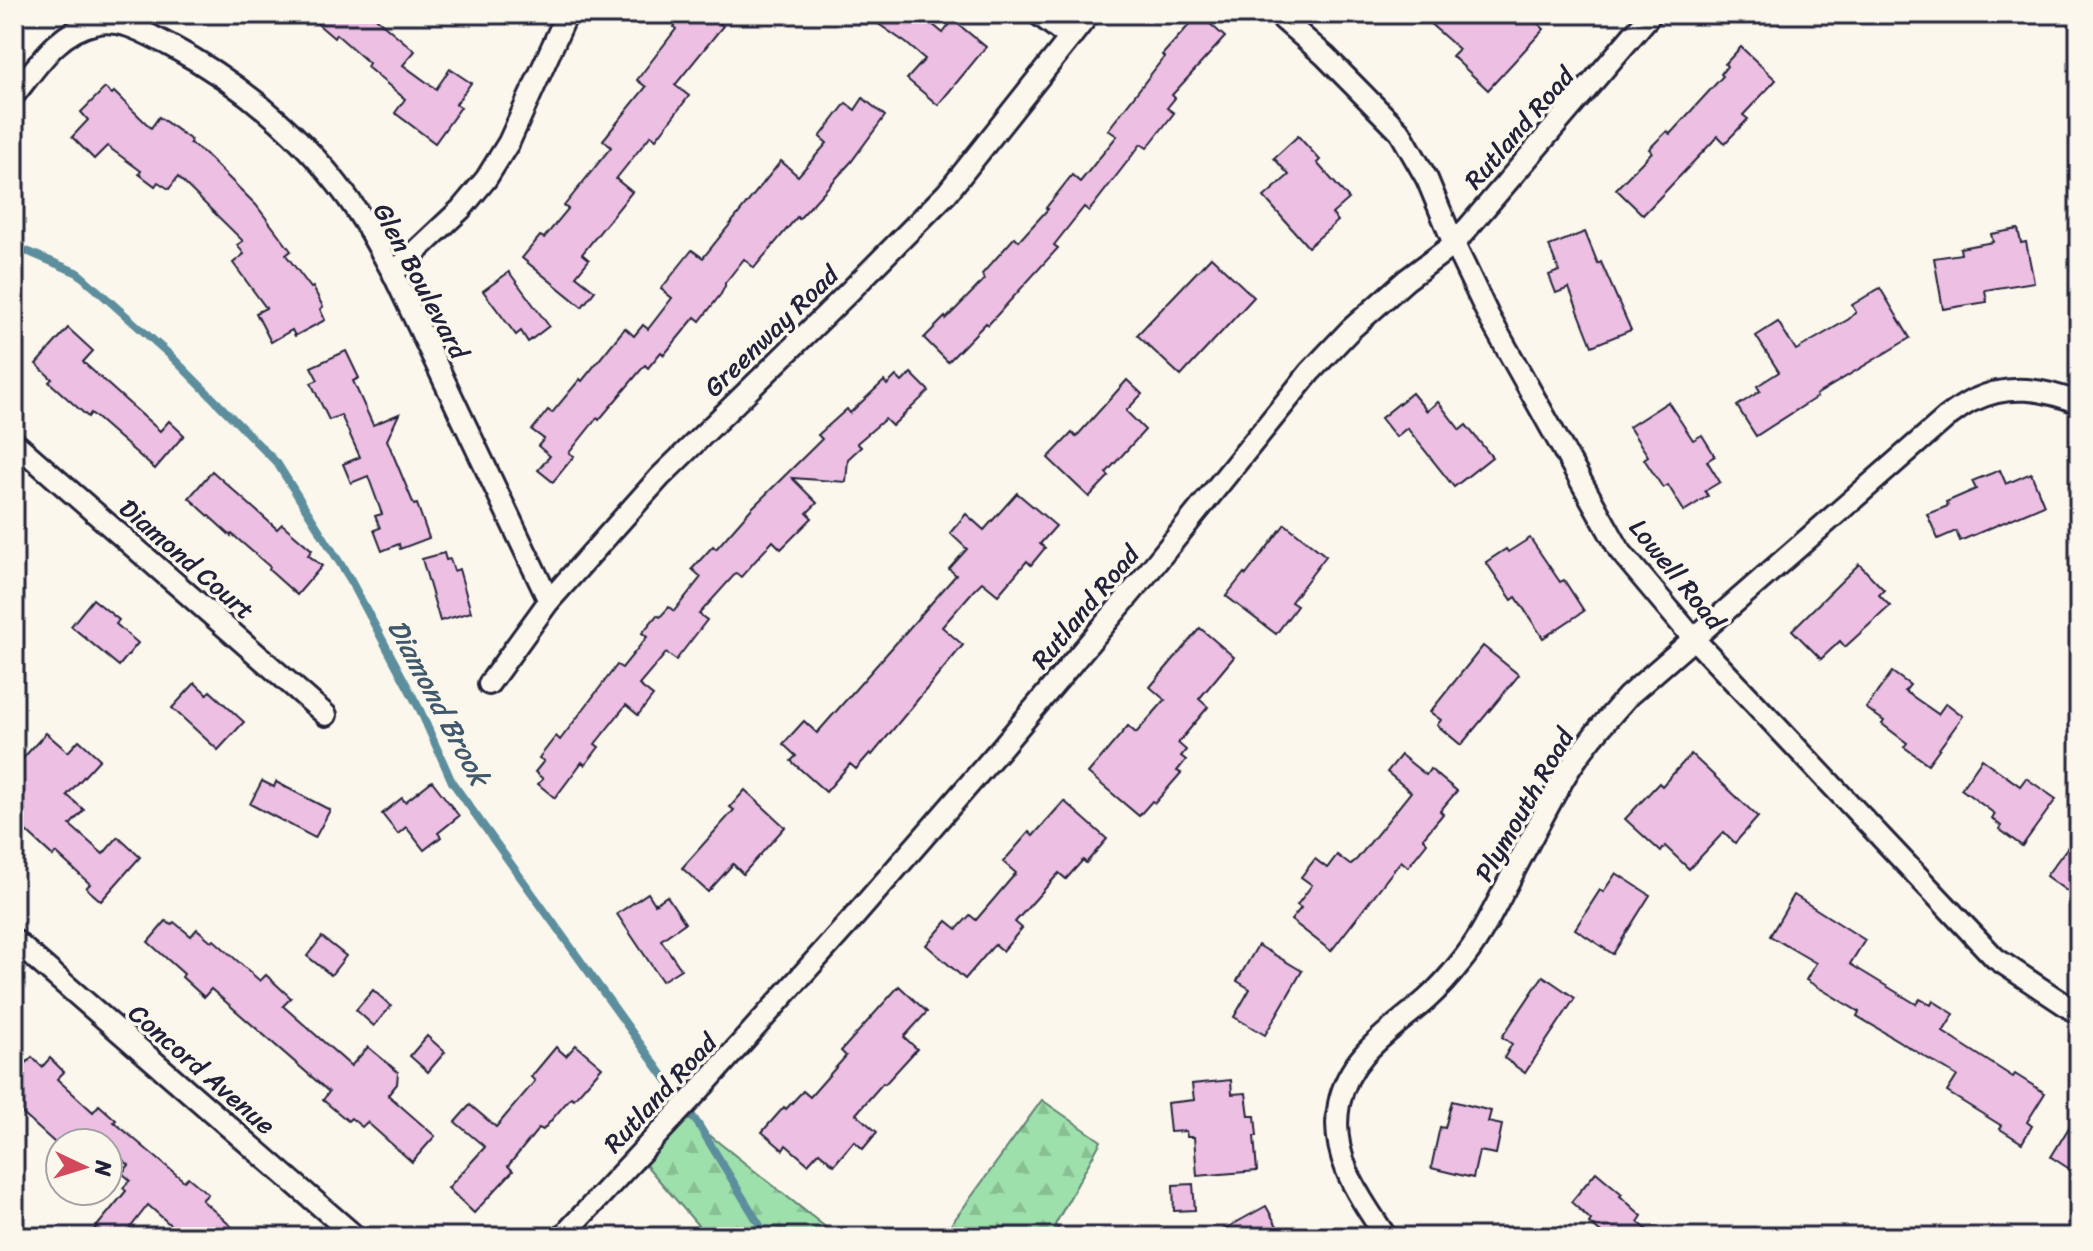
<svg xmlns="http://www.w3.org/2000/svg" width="2093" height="1251" viewBox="0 0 2093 1251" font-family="Sriracha,sans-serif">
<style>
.forest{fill:url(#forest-firs);stroke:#608173;stroke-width:2}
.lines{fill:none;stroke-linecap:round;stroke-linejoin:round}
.stream{stroke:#5d8e9d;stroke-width:8}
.building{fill:#ecbfe3;stroke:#22223b;stroke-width:2}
.minor-casing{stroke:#22223b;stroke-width:26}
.minor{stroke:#fbf7ec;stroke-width:20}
.labels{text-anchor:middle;stroke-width:7;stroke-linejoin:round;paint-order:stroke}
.street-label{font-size:26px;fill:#22223b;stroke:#fbf7ec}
.water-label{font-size:28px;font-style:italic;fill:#40586c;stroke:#fbf7ec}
</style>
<defs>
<pattern id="forest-firs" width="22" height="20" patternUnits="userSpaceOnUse" patternTransform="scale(2)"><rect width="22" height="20" fill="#9ee0ab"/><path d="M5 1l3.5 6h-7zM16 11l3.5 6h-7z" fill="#88c094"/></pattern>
</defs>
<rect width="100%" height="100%" fill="#fbf7ec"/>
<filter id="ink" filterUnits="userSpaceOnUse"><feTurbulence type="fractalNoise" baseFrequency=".0125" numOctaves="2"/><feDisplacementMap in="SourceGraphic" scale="16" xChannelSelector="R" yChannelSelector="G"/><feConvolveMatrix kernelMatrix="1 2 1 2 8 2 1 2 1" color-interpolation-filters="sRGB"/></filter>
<g filter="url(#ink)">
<g class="forest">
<polygon points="1042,1100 1101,1141 1055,1225 1065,1237 942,1237"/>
<polygon points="679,1111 838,1237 708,1237 638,1156"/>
</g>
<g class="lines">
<polyline class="stream" points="14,249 29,252 78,273 171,356 277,463 350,579 420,710 452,782 698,1124 767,1237"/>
</g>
<g class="building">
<polygon points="306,14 371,14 415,51 403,65 436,89 450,69 471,83 456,104 461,107 435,143 395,113 405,99 367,67 369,63 336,34 334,38"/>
<polygon points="684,14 707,14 723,26 675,85 689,96 656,139 651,135 616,179 632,192 582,254 589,260 576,276 595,291 582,307 522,258 540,236 544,238 568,209 564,206 611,147 603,140 646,87 637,80 676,29 674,27"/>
<polygon points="864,14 920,14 943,33 953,20 986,47 938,105 907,79 925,59 906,43"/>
<polygon points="1199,14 1225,37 1172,95 1175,98 1167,108 1174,113 1147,148 1141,144 1089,211 1084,207 1054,245 1058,248 988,325 986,323 948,362 924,338 945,317 946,319 984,280 982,274 1015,237 1019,241 1048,209 1046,208 1072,175 1080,182 1117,136 1108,130 1164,57 1162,55"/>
<polygon points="1419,14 1528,14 1544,29 1488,90 1452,56 1459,49"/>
<polygon points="1741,47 1776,80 1743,115 1748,119 1725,143 1718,136 1643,215 1616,189 1652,152 1649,149 1667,131 1670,134 1723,76 1721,74 1727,66 1725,64"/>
<polygon points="105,88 112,94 114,92 151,128 159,117 191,140 190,143 203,152 256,205 291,251 286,255 311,288 313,287 323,307 320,309 325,320 295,336 292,330 271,342 256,313 266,308 233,263 244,254 237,245 243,241 178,177 169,189 158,182 155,186 139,174 141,171 107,146 94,159 72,137 88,120 81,112"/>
<polygon points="863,98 885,116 851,162 799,219 797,217 754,268 744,259 725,283 725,286 721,294 700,321 695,317 664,355 661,352 648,368 645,365 599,420 597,418 569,453 574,456 553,482 538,470 550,456 538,446 544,439 532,430 548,410 552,413 580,379 582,381 625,328 634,336 643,325 648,329 672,298 661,289 692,250 703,258 781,161 798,176 827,143 820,137 846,103 855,110"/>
<polygon points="1298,136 1320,160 1317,163 1349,199 1332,214 1338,221 1308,247 1264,197 1289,175 1274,158"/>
<polygon points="2018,229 2021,243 2026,242 2034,282 1985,290 1987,302 1943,309 1934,258 1961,254 1960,248 1993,242 1991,234"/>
<polygon points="1585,232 1598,264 1601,262 1631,330 1592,346 1569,288 1556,293 1549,275 1559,271 1549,246"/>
<polygon points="1211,257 1254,297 1181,376 1137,335"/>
<polygon points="509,272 549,326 528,342 521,331 516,335 483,291"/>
<polygon points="1880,288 1910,338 1816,395 1817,397 1756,436 1737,406 1760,391 1757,386 1779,372 1756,336 1778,322 1796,350 1849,319 1856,312 1852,305"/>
<polygon points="68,328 93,351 83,362 160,431 169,421 184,435 155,469 91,413 88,417 49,382 52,379 36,364"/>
<polygon points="346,351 359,378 353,381 373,425 399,414 387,440 414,505 417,504 429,538 400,549 399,544 382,551 374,530 380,528 375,516 382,514 368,476 351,483 343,464 360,457 341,415 329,420 311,383 318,380 311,367"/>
<polygon points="911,373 929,391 892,426 885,419 857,443 861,447 848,459 846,482 792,478 817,503 807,513 812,518 781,549 773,541 741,577 736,573 699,614 707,620 676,660 666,653 639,685 653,696 638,715 626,705 595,744 599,747 585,765 582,762 555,798 538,784 543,779 535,772 544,761 539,758 556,736 560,740 617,665 622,668 647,637 642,633 657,615 660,617 669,607 674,611 701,577 692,569 713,546 716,549 752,508 822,439 818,435 847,409 850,413 884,381 887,385 896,376 902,382"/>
<polygon points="1127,380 1142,394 1126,411 1145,430 1106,473 1109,476 1089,497 1048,458 1072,433 1076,437"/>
<polygon points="1412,393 1427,411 1438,402 1460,430 1466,425 1492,457 1454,487 1407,428 1396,437 1381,418"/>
<polygon points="1668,402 1693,440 1702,435 1715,456 1707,461 1720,482 1705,491 1708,496 1684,511 1668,485 1663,488 1644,459 1648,456 1629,427"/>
<polygon points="2000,470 2006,484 2031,473 2044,505 1960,541 1956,531 1938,539 1927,514 1948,506 1946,502 1976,489 1972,481"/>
<polygon points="212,471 277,529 282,524 312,550 308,555 322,566 297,595 269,570 270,567 232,534 231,536 189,498"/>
<polygon points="1017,493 1056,526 1040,544 1045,548 1031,565 1027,561 998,595 982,582 974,590 942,627 963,645 872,755 870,753 856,769 850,764 826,792 791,761 796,756 783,744 804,721 817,733 956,575 949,569 967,549 950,533 966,514 984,530"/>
<polygon points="1285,524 1326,556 1291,602 1297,606 1276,634 1226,596 1244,573 1246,575"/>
<polygon points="1530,538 1560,582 1564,580 1584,611 1543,638 1516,597 1512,600 1486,562 1506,549 1508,552"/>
<polygon points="444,553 446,560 450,559 454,571 459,569 471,612 440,621 422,559"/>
<polygon points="1859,564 1884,590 1879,595 1890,606 1845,647 1840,641 1821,659 1792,630"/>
<polygon points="93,599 119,620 116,624 138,643 119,666 71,626"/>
<polygon points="1200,628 1234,657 1199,699 1208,707 1178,743 1186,750 1181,756 1186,760 1177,771 1181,773 1155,803 1152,801 1139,816 1088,773 1128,726 1136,733 1165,700 1150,687"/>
<polygon points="1483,646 1519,675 1461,745 1437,725 1441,720 1430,712"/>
<polygon points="1892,672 1910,685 1905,691 1938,714 1946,703 1963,716 1928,764 1904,747 1907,743 1882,724 1884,721 1866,708"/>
<polygon points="195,683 207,694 210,691 244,722 218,750 172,708"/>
<polygon points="46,733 68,752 79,740 100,759 67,795 84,810 70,825 103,854 118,837 140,857 101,901 86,888 90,884 56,853 53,856 14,820 14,768"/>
<polygon points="1691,754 1758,817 1735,843 1724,832 1689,869 1665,846 1661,852 1625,819 1659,783 1662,786"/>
<polygon points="1401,755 1426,775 1430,769 1457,791 1440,811 1443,814 1423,838 1427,843 1408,867 1401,861 1331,951 1291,920 1301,908 1297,905 1312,885 1301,877 1315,859 1327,868 1337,855 1350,865 1357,859 1411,792 1387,772"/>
<polygon points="1982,759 2020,786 2026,778 2056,799 2022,846 1999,829 2001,826 1992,819 1995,814 1961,789"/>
<polygon points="262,781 274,787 276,782 330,810 315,838 250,804"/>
<polygon points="432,781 459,816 438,833 441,837 424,850 406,827 398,834 382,814 402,798 405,802"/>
<polygon points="745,790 785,827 743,874 733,864 708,892 682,868 734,810 730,807"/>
<polygon points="1064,801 1107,839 1086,863 1083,860 1066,879 1059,873 1015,922 1022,928 1003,951 995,944 965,979 926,945 947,921 957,929 970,915 976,920 1016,873 1003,862 1029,832 1033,836"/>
<polygon points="2079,832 2079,882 2071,894 2046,876"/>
<polygon points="1616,873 1650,895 1613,954 1575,929 1600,890 1603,892"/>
<polygon points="648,893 655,904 667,896 685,923 661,940 681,969 662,981 617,914"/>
<polygon points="1794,895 1865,940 1850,964 1916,1004 1920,999 1931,1005 1933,1001 1954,1014 1943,1032 2013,1077 2015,1074 2045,1093 2027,1122 2032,1126 2022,1143 2000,1129 2002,1126 1947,1092 1957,1076 1857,1016 1859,1012 1806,980 1816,963 1770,936"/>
<polygon points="166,921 171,925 174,922 191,936 197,929 212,942 214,940 260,981 266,975 291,998 283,1006 351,1066 368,1047 398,1072 397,1084 388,1095 435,1136 412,1162 367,1122 362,1127 351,1118 348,1121 323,1100 329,1092 211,989 204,997 182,977 184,974 148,942"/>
<polygon points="322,937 346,956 331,975 307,956"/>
<polygon points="1258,945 1302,971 1265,1035 1234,1017 1250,989 1237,981"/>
<polygon points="1543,976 1575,998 1525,1073 1504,1058 1512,1044 1502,1037"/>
<polygon points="899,986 927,1012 904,1037 917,1049 885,1084 883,1083 856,1114 877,1132 863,1149 854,1141 834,1165 819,1152 808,1164 786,1145 783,1150 762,1132 784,1107 786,1109 803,1091 810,1097 846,1056 841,1051"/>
<polygon points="373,990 391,1006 374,1026 356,1010"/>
<polygon points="427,1036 445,1052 428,1072 410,1056"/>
<polygon points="576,1045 602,1067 574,1099 571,1097 543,1130 539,1128 508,1166 513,1171 474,1213 448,1188 485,1147 455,1122 470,1105 496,1127 535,1081 531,1077 556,1047 566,1056"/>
<polygon points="32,1057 42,1067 50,1058 64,1072 57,1079 93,1112 99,1105 116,1120 114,1122 184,1181 188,1177 208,1194 202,1200 243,1237 208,1237 200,1230 194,1237 184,1237 148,1205 123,1237 88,1237 126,1191 123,1188 130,1180 122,1173 129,1165 108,1147 108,1143 55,1143 14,1106 14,1076"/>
<polygon points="1231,1080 1232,1094 1246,1093 1249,1116 1255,1116 1257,1136 1254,1136 1257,1171 1197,1176 1194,1137 1187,1137 1186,1131 1170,1132 1167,1103 1194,1100 1192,1084"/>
<polygon points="1452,1101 1491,1111 1488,1122 1502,1125 1496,1154 1479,1151 1473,1178 1431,1168 1440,1127 1445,1128"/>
<polygon points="2079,1111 2079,1175 2051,1157"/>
<polygon points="1596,1172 1622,1194 1620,1196 1642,1216 1638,1222 1656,1237 1606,1237 1589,1223 1591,1220 1571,1202"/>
<polygon points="1193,1184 1195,1210 1174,1211 1173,1185"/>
<polygon points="1266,1206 1283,1237 1210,1237"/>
</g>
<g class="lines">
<defs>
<g id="minor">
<polyline points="1038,14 1070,38"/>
<polyline points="1277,14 1325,56 1400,132 1427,179 1454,244 1489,317 1620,551 1693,638 1995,958 2079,1014"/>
<path d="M14,95C37,67 57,32 94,24C121,17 145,33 169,45C248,87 318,148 366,225C375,240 384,257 393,273L549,601"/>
<polyline points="393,273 461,209 486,179 509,142 567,14"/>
<polyline points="14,442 326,715"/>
<polyline points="489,684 549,601 660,477 846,295 947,193 1089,14"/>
<polyline points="14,940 356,1237"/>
<polyline points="562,1237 703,1086 853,918 1001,748 1146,575 1310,372 1351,329 1406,280 1454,244 1651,14"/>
<path d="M1386,1237C1359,1196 1329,1156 1339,1104C1349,1054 1392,1030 1427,999C1438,989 1450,976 1460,963C1477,943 1489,919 1501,896C1521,858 1540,820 1561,783C1579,751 1603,724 1628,696L1947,417C1956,411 1964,404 1974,400C2009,383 2044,389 2079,403"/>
</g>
</defs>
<use href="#minor" class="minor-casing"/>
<use href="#minor" class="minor"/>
</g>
</g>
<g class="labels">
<g class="street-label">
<text transform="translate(1519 128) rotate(-49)" y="9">Rutland Road</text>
<text transform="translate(421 281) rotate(62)" y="9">Glen Boulevard</text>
<text transform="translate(771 331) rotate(-44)" y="9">Greenway Road</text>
<text transform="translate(187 559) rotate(41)" y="9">Diamond Court</text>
<text transform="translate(1677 574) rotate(51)" y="9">Lowell Road</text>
<text transform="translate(1085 607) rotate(-50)" y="9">Rutland Road</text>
<text transform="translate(1524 805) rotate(-60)" y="9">Plymouth Road</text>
<text transform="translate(202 1069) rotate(41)" y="9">Concord Avenue</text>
<text transform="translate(660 1093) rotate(-47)" y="9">Rutland Road</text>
</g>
<g class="water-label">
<text transform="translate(439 702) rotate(62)" y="10">Diamond Brook</text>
</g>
</g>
<rect width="2093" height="1251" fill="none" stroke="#fbf7ec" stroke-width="48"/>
<rect x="24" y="24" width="2045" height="1203" fill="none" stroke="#22223b" stroke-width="3" filter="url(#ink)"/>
<g transform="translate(84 1167) rotate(94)"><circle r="38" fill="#fbf7ec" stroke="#a4a2a5" stroke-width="2"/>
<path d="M0-6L14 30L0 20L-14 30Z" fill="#d1495b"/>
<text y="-12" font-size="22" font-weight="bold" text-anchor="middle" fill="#22223b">N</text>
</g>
</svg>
